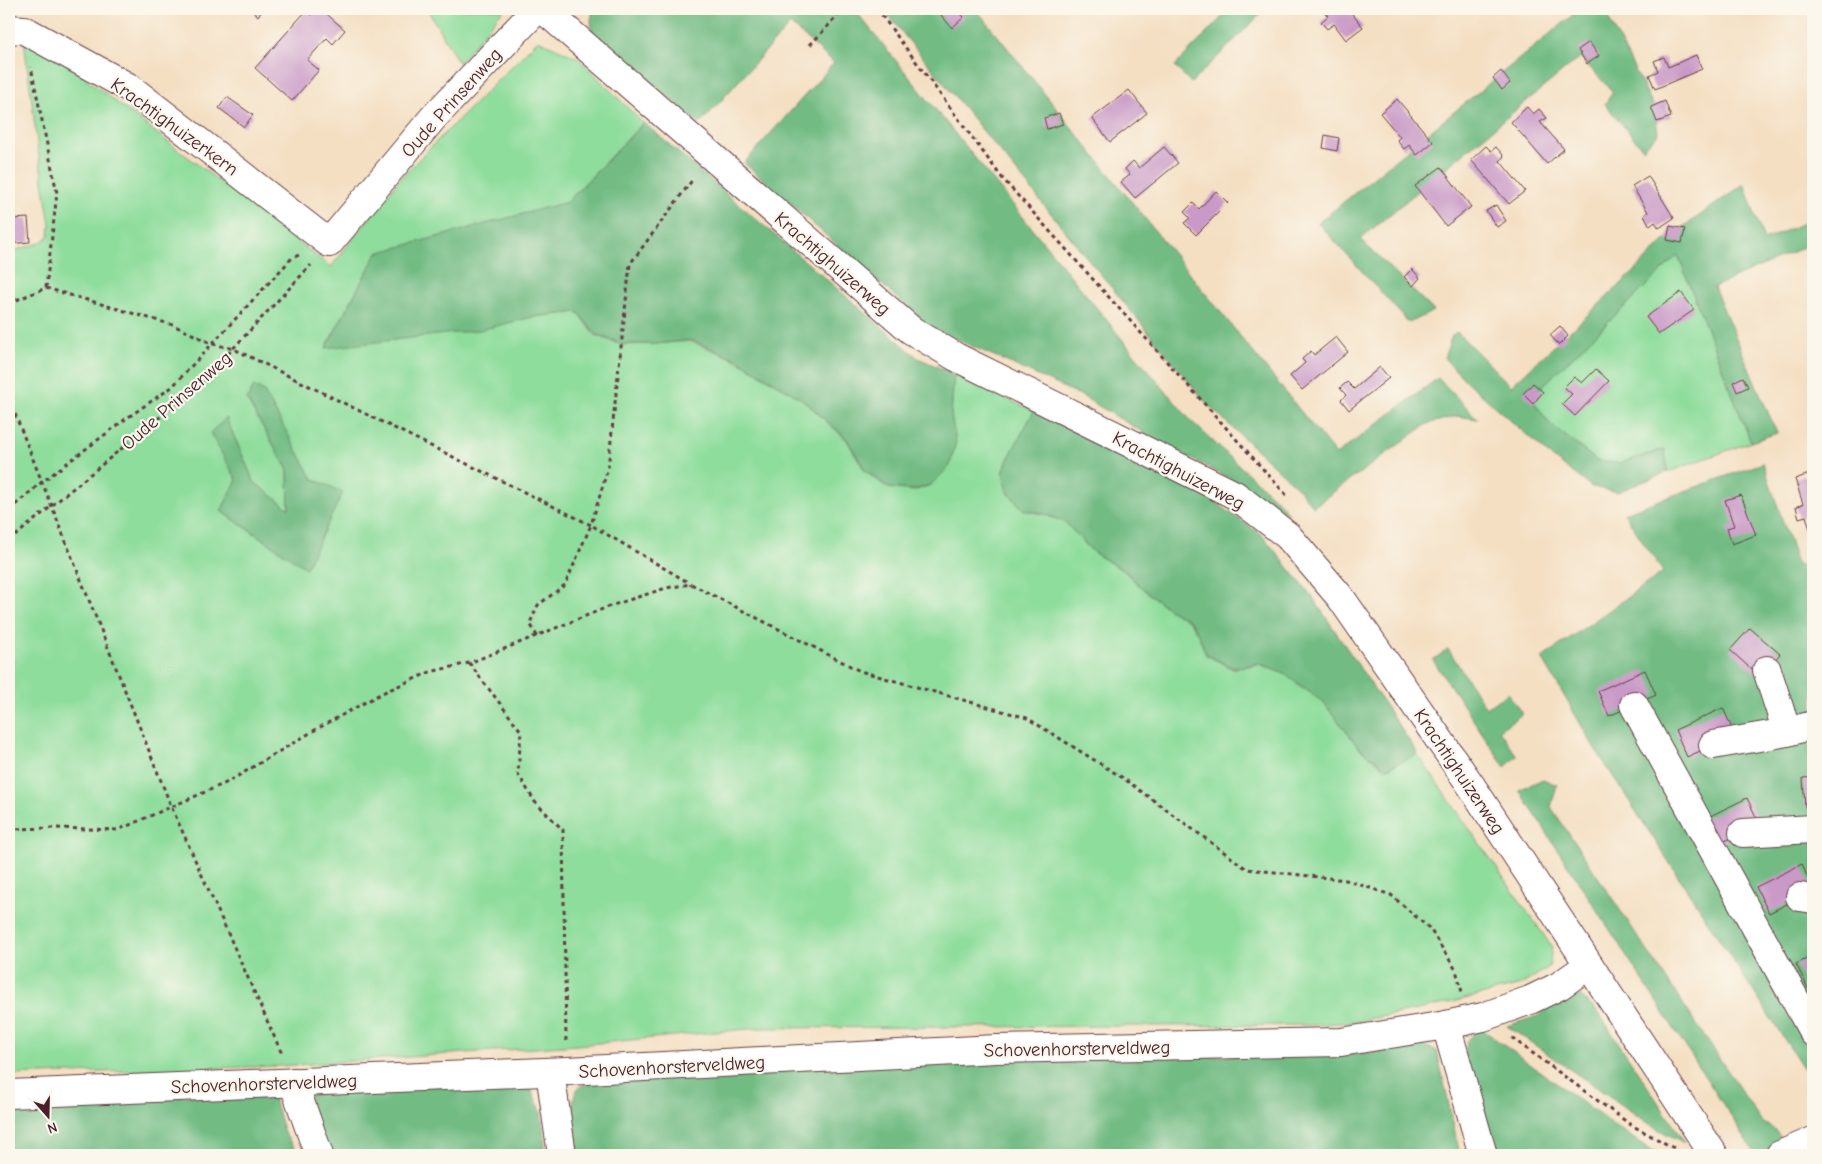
<svg xmlns="http://www.w3.org/2000/svg" width="1822" height="1164" viewBox="0 0 1822 1164" font-family="'Comic Neue',sans-serif">
<style>
.green{fill:#8edd9c;stroke:#6c7e64;fill-rule:evenodd}
.forest{fill:#72bc84;stroke:#5e6e58}
.building{fill:#c999c7}
.lines{fill:none;stroke-linecap:round;stroke-linejoin:round}
.minor-casing{stroke:#643c42;stroke-width:30}
.path{stroke:#643c42;stroke-width:3;stroke-dasharray:4 4;stroke-linecap:butt}
.minor{stroke:#fff;stroke-width:28}
.labels{text-anchor:middle;stroke-width:4.5;stroke-linejoin:round;paint-order:stroke}
.street-label{font-size:19px;fill:#4a1f2b;stroke:#fbf7ec}
</style>
<rect width="100%" height="100%" fill="#fbf7ec"/>
<filter id="ink" filterUnits="userSpaceOnUse"><feTurbulence type="fractalNoise" baseFrequency=".02" numOctaves="2"/><feDisplacementMap in="SourceGraphic" scale="10" xChannelSelector="R" yChannelSelector="G"/><feConvolveMatrix kernelMatrix="1 2 1 2 8 2 1 2 1" color-interpolation-filters="sRGB"/></filter>
<filter id="wash" filterUnits="userSpaceOnUse"><feTurbulence type="fractalNoise" baseFrequency=".0096" numOctaves="4" result="noise"/><feDisplacementMap in="SourceGraphic" scale="20" xChannelSelector="R" yChannelSelector="G"/><feGaussianBlur stdDeviation="1.12" result="paint"/><feColorMatrix in="noise" values="0 0 0 0 0 0 0 0 0 0 0 0 0 0 0 0 0 1.4 0 .05"/><feComposite in="paint" operator="in"/></filter>
<g filter="url(#wash)">
<rect width="100%" height="100%" fill="#f4dfc3"/>
<g class="green">
<polygon points="427,9 504,9 459,63"/>
<path d="M23,33L29,35L331,267L404,174L538,40L578,58L643,123L566,203L377,253L326,347L533,317L578,312L595,335L621,345L655,344L690,341L737,360L803,400L846,439L865,471L888,488L914,491L931,485L949,466L953,375L1034,411L1008,459L1003,473L1008,493L1024,510L1042,514L1065,522L1093,552L1125,572L1143,589L1170,610L1188,620L1198,634L1206,655L1233,669L1259,664L1284,674L1324,703L1360,749L1386,769L1417,754L1552,947L1549,967L1521,985L1432,1007L1354,1022L1314,1025L759,1028L577,1045L281,1066L9,1075V252L40,243L49,236L50,225L38,150ZM254,387L264,392L313,479L306,568L221,511L237,480L226,418L254,482L289,510L288,470L247,400Z"/>
<polygon points="1678,255 1751,442 1668,472 1664,449 1620,463 1597,461 1548,422 1531,397"/>
</g>
<g class="forest">
<polygon points="593,9 854,9 1130,349 1191,421 1281,504 1289,515 1225,476 1168,447 1080,395 930,327 744,163 834,63 790,24 700,124 592,32 591,21"/>
<polygon points="883,9 976,9 1336,455 1438,378 1478,419 1457,416 1427,424 1313,507 1298,488 1208,405"/>
<polygon points="1230,9 1266,9 1191,83 1175,66"/>
<polygon points="1574,9 1606,9 1611,24 1654,107 1658,133 1643,149 1605,104 1613,92 1580,57 1360,239 1434,311 1409,323 1318,223 1573,15"/>
<polygon points="644,123 918,358 954,374 951,415 956,442 950,466 932,484 914,490 889,488 865,470 847,439 803,400 737,359 691,340 656,344 621,344 596,334 578,312 533,317 480,330 326,348 377,253 567,202"/>
<polygon points="1744,184 1764,240 1813,219 1813,243 1714,287 1777,433 1751,442 1678,255 1531,397 1548,422 1597,461 1620,463 1665,449 1668,472 1617,492 1592,487 1553,458 1467,382 1444,358 1452,336 1457,332 1511,386 1633,273 1664,241"/>
<polygon points="254,386 264,392 313,479 343,492 306,568 221,511 237,480 210,433 226,418 254,482 289,509 288,470 247,400"/>
<polygon points="1034,411 1209,498 1262,535 1313,598 1418,754 1387,768 1360,749 1324,703 1284,673 1259,663 1233,668 1206,654 1198,633 1189,620 1170,610 1143,589 1125,571 1093,552 1065,522 1042,513 1024,510 1008,492 1003,473 1008,459"/>
<polygon points="1763,463 1798,566 1813,560 1813,1083 1594,747 1542,658 1663,572 1624,513"/>
<polygon points="1448,649 1486,708 1508,693 1522,714 1499,730 1517,756 1505,767 1433,660"/>
<polygon points="1543,779 1557,785 1551,807 1762,1122 1775,1130 1782,1139 1775,1146 1756,1155 1519,790"/>
<polygon points="1579,995 1598,1012 1685,1143 1657,1129 1507,1026 1538,1016 1559,999"/>
<polygon points="1479,1027 1612,1124 1658,1155 1490,1155 1463,1065 1467,1041"/>
<path d="M1415,1042L1437,1051L1460,1155H580C577,1139 565,1096 581,1086C586,1083 592,1082 596,1080L998,1057L1333,1055L1374,1052Z"/>
<polygon points="518,1084 531,1089 541,1111 546,1155 327,1155 306,1089"/>
<polygon points="272,1093 284,1133 300,1155 9,1155 9,1102"/>
</g>
<g id="blocks">
<g class="building">
<polygon points="250,9 264,9 258,16"/>
<polygon points="317,9 321,9 345,30 333,44 327,38 307,60 319,70 292,101 255,68 306,11 311,15"/>
<polygon points="936,9 956,9 964,17 952,28"/>
<polygon points="1322,9 1348,9 1363,27 1346,40 1334,24 1327,29 1321,22 1328,16"/>
<polygon points="1589,42 1599,56 1587,64 1578,50"/>
<polygon points="1696,55 1702,69 1655,89 1649,75 1658,71 1654,61 1664,57 1668,67"/>
<polygon points="1501,71 1510,83 1502,90 1493,78"/>
<polygon points="1129,90 1147,113 1110,142 1092,118"/>
<polygon points="227,97 253,115 244,127 219,108"/>
<polygon points="1397,99 1433,142 1417,155 1409,145 1404,149 1397,140 1400,137 1380,113"/>
<polygon points="1665,101 1671,117 1657,122 1651,107"/>
<polygon points="1527,107 1533,114 1539,109 1547,118 1540,122 1564,149 1547,164 1511,122"/>
<polygon points="1059,113 1063,124 1047,129 1044,118"/>
<polygon points="1325,135 1339,138 1337,151 1323,148"/>
<polygon points="1486,146 1491,151 1496,147 1504,156 1500,161 1525,191 1509,204 1471,160"/>
<polygon points="1164,147 1178,163 1135,198 1121,182 1130,175 1125,169 1133,161 1139,168"/>
<polygon points="1441,167 1471,207 1446,226 1415,186"/>
<polygon points="1648,176 1674,218 1659,228 1655,222 1650,226 1644,215 1648,212 1632,186"/>
<polygon points="1216,191 1228,203 1196,235 1184,223 1190,218 1184,212 1193,203 1199,209"/>
<polygon points="9,204 14,204 15,219 28,218 30,242 9,244"/>
<polygon points="1496,205 1506,221 1497,227 1486,211"/>
<polygon points="1670,226 1685,229 1682,243 1667,240"/>
<polygon points="1412,269 1420,278 1413,286 1404,277"/>
<polygon points="1681,292 1694,310 1659,334 1646,317"/>
<polygon points="1560,326 1568,336 1559,345 1550,335"/>
<polygon points="1336,337 1348,352 1302,390 1290,376 1305,363 1302,359 1311,351 1314,355"/>
<polygon points="1380,367 1389,378 1349,410 1341,400 1346,395 1340,388 1347,382 1354,389"/>
<polygon points="1596,369 1609,381 1575,416 1562,404 1572,394 1564,387 1574,377 1582,383"/>
<polygon points="1743,377 1748,387 1737,392 1733,382"/>
<polygon points="1533,383 1543,392 1533,404 1523,394"/>
<polygon points="1812,473 1813,478 1813,539 1806,516 1799,518 1796,507 1803,504 1795,479"/>
<polygon points="1741,495 1756,535 1732,544 1727,528 1734,526 1725,500"/>
<polygon points="1750,628 1780,654 1760,677 1730,650"/>
<polygon points="1645,670 1656,695 1609,716 1598,691"/>
<polygon points="1723,708 1735,735 1687,757 1675,730"/>
<polygon points="1813,777 1813,807 1805,807 1803,778"/>
<polygon points="1747,798 1760,825 1714,846 1702,820"/>
<polygon points="1802,864 1813,891 1769,913 1756,887"/>
<polygon points="1813,956 1813,988 1809,990 1796,964"/>
</g>
</g>
</g>
<g filter="url(#ink)">
<use href="#blocks" fill-opacity="0" stroke="#643c42" stroke-width="1"/>
<g class="lines">
<defs>
<g id="minor">
<polyline points="543,9 911,330 956,357 1235,495 1288,536 1341,598 1470,784 1714,1155"/>
<polyline points="9,29 24,30 130,88 329,243 433,118 537,9"/>
<polyline points="1767,670 1787,732"/>
<polyline points="1634,705 1813,1032"/>
<polyline points="1713,745 1787,732 1813,725"/>
<polyline points="1743,833 1813,829"/>
<polyline points="1800,897 1813,899"/>
<polyline points="1446,1025 1483,1155"/>
<polyline points="550,1072 562,1155"/>
<polyline points="293,1082 319,1155"/>
<polyline points="9,1094 567,1071 996,1049 1341,1042 1446,1025 1483,1017 1530,1000 1559,986 1589,965"/>
<polyline points="1780,1155 1813,1141"/>
</g>
</defs>
<use href="#minor" class="minor-casing"/>
<g class="path">
<polyline points="877,9 1003,179 1289,498"/>
<polyline points="810,45 844,9"/>
<polyline points="46,288 173,325 213,344 234,349 591,525 608,468 630,264 693,179"/>
<polyline points="9,303 46,288 57,193 31,67"/>
<polyline points="9,399 171,806 282,1054"/>
<polyline points="9,510 42,482 127,418 172,387 292,258 299,255"/>
<polyline points="9,541 200,384 311,265"/>
<polyline points="537,636 530,623 538,605 565,585 591,525 691,584"/>
<polyline points="469,663 521,731 518,774 535,802 563,830 566,1043"/>
<polyline points="9,829 56,828 118,830 228,782 315,730 382,693 430,672 469,663 610,606 666,588 691,584 860,671 1027,718 1123,778 1247,869 1346,880 1391,895 1430,929 1456,970 1462,992"/>
<polyline points="1512,1038 1631,1125 1674,1148"/>
</g>
<use href="#minor" class="minor"/>
</g>
</g>
<g class="labels">
<g class="street-label">
<text transform="translate(451 102) rotate(-48)" y="7">Oude Prinsenweg</text>
<text transform="translate(175 126) rotate(36)" y="7">Krachtighuizerkern</text>
<text transform="translate(833 263) rotate(41)" y="7">Krachtighuizerweg</text>
<text transform="translate(176 400) rotate(-41)" y="7">Oude Prinsenweg</text>
<text transform="translate(1179 470) rotate(28)" y="7">Krachtighuizerweg</text>
<text transform="translate(1460 771) rotate(56)" y="7">Krachtighuizerweg</text>
<text transform="translate(1077 1048) rotate(-1)" y="7">Schovenhorsterveldweg</text>
<text transform="translate(672 1066) rotate(-3)" y="7">Schovenhorsterveldweg</text>
<text transform="translate(264 1083) rotate(-2)" y="7">Schovenhorsterveldweg</text>
</g>
</g>
<rect width="1822" height="1164" fill="none" stroke="#fbf7ec" stroke-width="30"/>
<g transform="translate(48 1116) rotate(160)" stroke="#fbf7ec" stroke-width="4" paint-order="stroke">
<path d="M0-4L9 19L0 12L-9 19Z" fill="#4a1f2b"/>
<text y="-8" font-size="14" font-weight="bold" text-anchor="middle" fill="#4a1f2b">N</text>
</g>
</svg>
